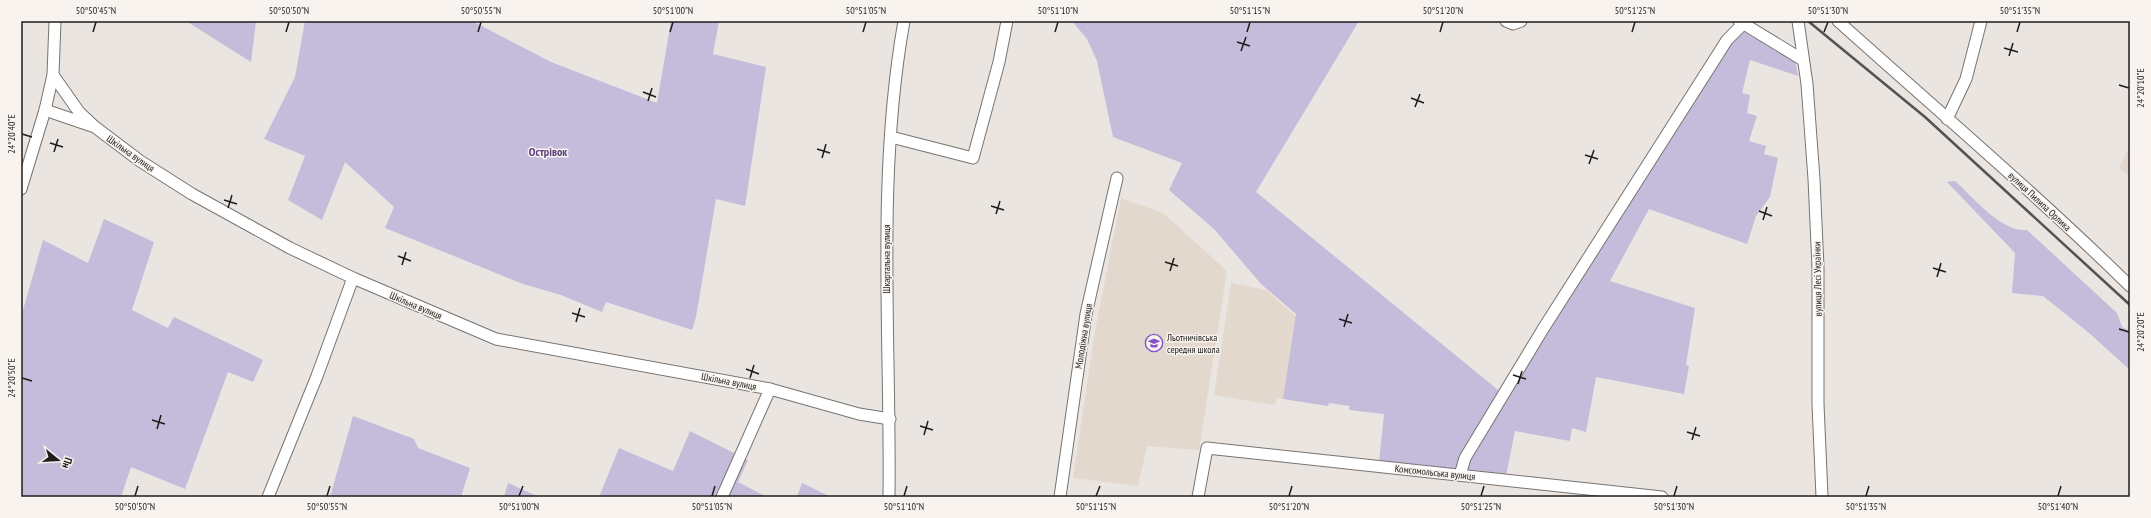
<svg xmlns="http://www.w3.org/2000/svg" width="2151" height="518" viewBox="0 0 2151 518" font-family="'PT Sans Narrow',sans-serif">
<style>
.built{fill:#e3d8ce}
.green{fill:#c5bbdb}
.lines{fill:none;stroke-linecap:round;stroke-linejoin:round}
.minor-casing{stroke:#787470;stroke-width:13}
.minor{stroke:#fff;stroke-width:11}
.rail{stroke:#555250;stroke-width:2.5}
.ticks{fill:none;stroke:#1f1d1b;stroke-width:1.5}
.labels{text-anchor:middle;stroke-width:3;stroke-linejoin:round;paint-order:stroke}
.street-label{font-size:10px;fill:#1f1d1b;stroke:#f8f3ee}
.poi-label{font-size:10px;fill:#1f1d1b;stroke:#f8f3ee;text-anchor:start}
.quarter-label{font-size:12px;font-weight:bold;fill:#59427f;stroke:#f8f3ee}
.neatline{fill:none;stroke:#1f1d1b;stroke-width:1.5}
.ticks-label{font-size:10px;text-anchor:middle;fill:#1f1d1b}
</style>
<rect width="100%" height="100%" fill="#eae5e1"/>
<g class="built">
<polygon points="2130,145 2130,176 2119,168"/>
<polygon points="1121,198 1163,213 1227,271 1199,450 1147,446 1138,486 1073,478 1094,337"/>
<polygon points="1231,283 1266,290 1296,317 1283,399 1277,398 1275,405 1214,395"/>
</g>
<g class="green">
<polygon points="186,21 256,21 251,62"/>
<polygon points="305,21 472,21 551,62 657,103 671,21 719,21 713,54 766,67 745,206 716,199 696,317 692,330 606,302 602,312 561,295 523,284 385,228 394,207 345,162 322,220 288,200 305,156 264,139 295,77"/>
<polygon points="1072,21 1359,21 1256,192 1503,394 1739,27 1795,58 1798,76 1750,60 1742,93 1750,95 1747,113 1757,116 1749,141 1766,146 1764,154 1778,158 1770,197 1756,216 1747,244 1649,209 1610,281 1695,308 1686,365 1689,366 1684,394 1596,377 1586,432 1572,428 1570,441 1515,431 1506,476 1379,462 1384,414 1349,410 1350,406 1329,403 1328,406 1283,399 1296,314 1261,284 1215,230 1169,190 1182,163 1113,137 1097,61 1087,39"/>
<path d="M1955,181C1974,198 2001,232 2027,230L2117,313L2122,327L2130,331V370L2088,332L2043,296L2012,293L2015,253L1947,182Z"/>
<polygon points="104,219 154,242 132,310 168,328 174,317 263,360 253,382 228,372 185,489 131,467 121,497 21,497 21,317 43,240 88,263"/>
<polygon points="353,416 414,439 418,448 470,468 461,497 330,497"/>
<polygon points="690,431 748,460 738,482 767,497 599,497 619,448 673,471"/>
<polygon points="508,483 539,497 504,497"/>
<polygon points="802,483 831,497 797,497"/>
</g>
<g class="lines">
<defs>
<g id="minor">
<polyline points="55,21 53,75 79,112 95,127 140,161 192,194 290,248 353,278 496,339 770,389 859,414 890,419"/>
<polyline points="1506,21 1513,24 1521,21"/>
<polyline points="1739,21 1803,60"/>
<polyline points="1798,21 1807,84 1814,179 1818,267 1818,404 1822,497"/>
<path d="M1838,21C1936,109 2036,194 2130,286"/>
<polyline points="45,110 92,126"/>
<polyline points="1947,119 1966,79 1981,21"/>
<polyline points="891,137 973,158 999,62 1007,21"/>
<polyline points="21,189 45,110 53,75"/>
<polyline points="1460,475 1465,458 1543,329 1727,40 1743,24"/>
<polyline points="268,497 317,376 353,278"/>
<polyline points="722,497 770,389"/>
<path d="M889,497C891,338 876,178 904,21"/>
<polyline points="1060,497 1086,314 1117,178"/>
<polyline points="1198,497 1207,448 1662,497"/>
</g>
</defs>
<use href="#minor" class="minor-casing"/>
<use href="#minor" class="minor"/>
<polyline class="rail" points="1808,21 1925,117 2130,305"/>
</g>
<path class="ticks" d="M93,32L96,22M286,32L289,22M478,32L481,22M670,32L673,22M863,32L866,22M1055,32L1058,22M1247,32L1250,22M1440,32L1443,22M1632,32L1635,22M1824,32L1828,22M2017,32L2020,22M1237,42L1250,46M2004,48L2018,52M1241,51L1246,37M2009,56L2013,43M2119,85L2129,88M643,92L656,97M1411,98L1424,103M648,101L652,88M1415,107L1420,94M22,134L32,137M50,143L63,147M817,149L830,153M54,152L58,139M1585,155L1598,159M822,158L826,144M1589,164L1594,150M224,200L237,204M991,206L1004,210M228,208L232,195M1759,211L1772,216M996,214L1000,201M1763,220L1767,207M398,256L411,261M1165,262L1178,266M402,265L406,252M1933,268L1946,272M1170,271L1174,258M1937,277L1941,263M572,313L585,317M1339,319L1352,323M576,322L580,308M1344,327L1348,314M2119,329L2129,332M746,369L759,374M1513,375L1526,379M22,378L32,381M750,378L754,365M1518,384L1522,371M152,420L165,424M920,426L933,430M157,429L161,415M1687,432L1700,436M924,435L928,421M1692,440L1696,427M135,496L138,486M327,496L330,486M519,496L523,486M712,496L715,486M904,496L907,486M1096,496L1100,486M1289,496L1292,486M1481,496L1484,486M1674,496L1677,486M1866,496L1869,486M2058,496L2061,486"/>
<defs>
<symbol id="school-ring" viewBox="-11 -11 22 22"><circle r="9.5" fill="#f8f3ee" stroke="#8453cb" stroke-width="1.5"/><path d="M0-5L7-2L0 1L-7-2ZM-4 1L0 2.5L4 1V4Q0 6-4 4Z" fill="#8453cb"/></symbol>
</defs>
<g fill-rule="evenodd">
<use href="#school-ring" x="1144" y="333" width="20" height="20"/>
</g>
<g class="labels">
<g class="street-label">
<text transform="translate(131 153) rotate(35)" y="4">Шкільна вулиця</text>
<text transform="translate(2040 201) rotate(43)" y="4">вулиця Пилипа Орлика</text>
<text transform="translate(886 259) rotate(-90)" y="4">Шкартальна вулиця</text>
<text transform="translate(1817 279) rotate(-91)" y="4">вулиця Лесі Українки</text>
<text transform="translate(416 305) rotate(23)" y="4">Шкільна вулиця</text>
<text transform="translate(1083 336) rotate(-81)" y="4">Молодіжна вулиця</text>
<text transform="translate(729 381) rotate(11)" y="4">Шкільна вулиця</text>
<text transform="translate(1435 472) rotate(6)" y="4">Комсомольська вулиця</text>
</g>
<g class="poi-label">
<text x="1167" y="341">Льотничівська<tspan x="1167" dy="12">середня школа</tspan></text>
</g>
<g class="quarter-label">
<text x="548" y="156">Острівок</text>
</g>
</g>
<rect width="2151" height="518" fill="none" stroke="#f8f3ee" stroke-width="44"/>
<g transform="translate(58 460) rotate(108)" stroke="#f8f3ee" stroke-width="3" paint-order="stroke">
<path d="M0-3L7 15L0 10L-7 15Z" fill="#1f1d1b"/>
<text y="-6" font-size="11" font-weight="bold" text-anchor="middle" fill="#1f1d1b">Пн</text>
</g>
<rect x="22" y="22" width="2107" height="474" class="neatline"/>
<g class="ticks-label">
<text x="96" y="14">50°50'45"N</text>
<text x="289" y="14">50°50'50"N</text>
<text x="481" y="14">50°50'55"N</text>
<text x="673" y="14">50°51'00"N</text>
<text x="866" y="14">50°51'05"N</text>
<text x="1058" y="14">50°51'10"N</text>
<text x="1250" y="14">50°51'15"N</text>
<text x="1443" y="14">50°51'20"N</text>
<text x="1635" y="14">50°51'25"N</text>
<text x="1828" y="14">50°51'30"N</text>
<text x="2020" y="14">50°51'35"N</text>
<text transform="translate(2140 88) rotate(-90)" y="4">24°20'10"E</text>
<text transform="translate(11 134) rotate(-90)" y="4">24°20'40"E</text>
<text transform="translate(2140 332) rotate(-90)" y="4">24°20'20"E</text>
<text transform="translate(11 378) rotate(-90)" y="4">24°20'50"E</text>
<text x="135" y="510">50°50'50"N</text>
<text x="327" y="510">50°50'55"N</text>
<text x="519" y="510">50°51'00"N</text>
<text x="712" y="510">50°51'05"N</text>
<text x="904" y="510">50°51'10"N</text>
<text x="1096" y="510">50°51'15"N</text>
<text x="1289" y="510">50°51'20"N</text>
<text x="1481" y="510">50°51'25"N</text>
<text x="1674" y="510">50°51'30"N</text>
<text x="1866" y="510">50°51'35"N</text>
<text x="2058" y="510">50°51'40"N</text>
</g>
</svg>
